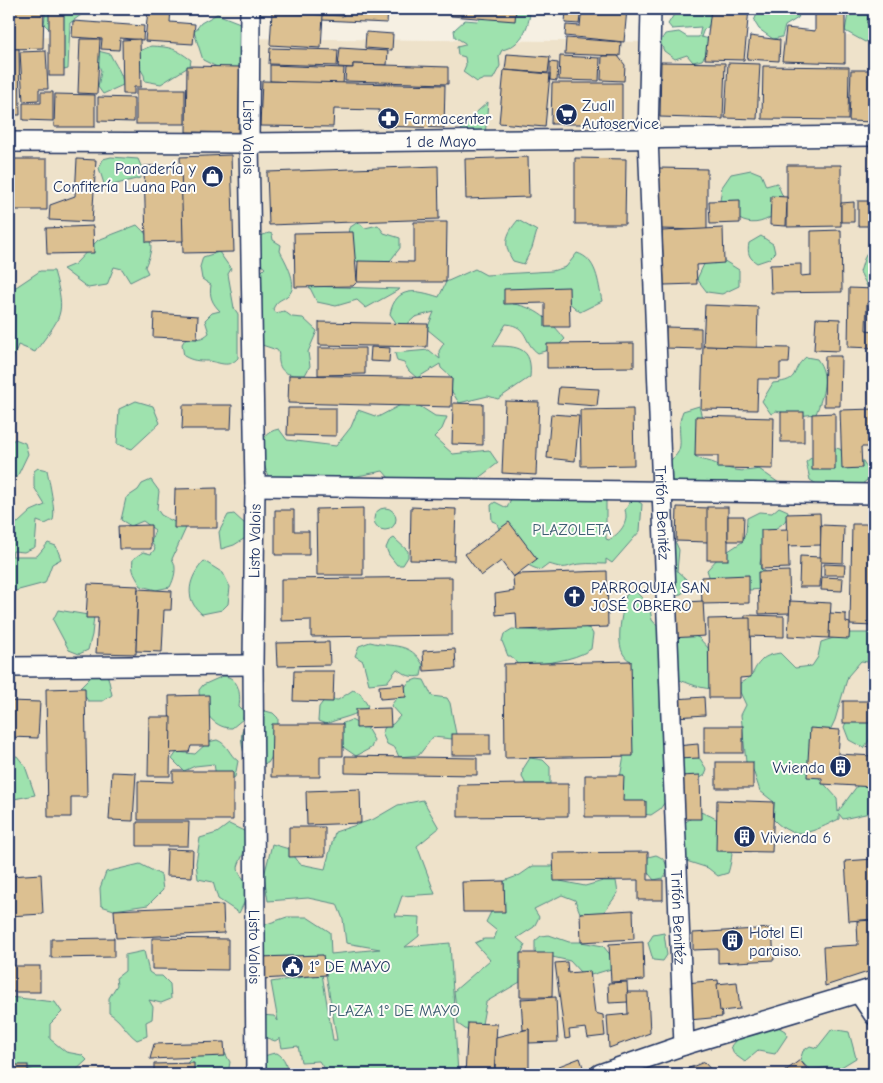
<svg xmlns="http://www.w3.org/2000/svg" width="883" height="1083" viewBox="0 0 883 1083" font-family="'Comic Neue',sans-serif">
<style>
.built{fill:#eee2ca}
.green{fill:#9ee2ae;stroke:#5c8886}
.building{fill:#dcc091;stroke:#1b2f5e}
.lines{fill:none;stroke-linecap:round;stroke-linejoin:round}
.minor-casing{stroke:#1b2f5e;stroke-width:22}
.minor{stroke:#fdfcf7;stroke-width:19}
.labels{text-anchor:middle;stroke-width:4;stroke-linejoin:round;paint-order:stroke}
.poi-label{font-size:16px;fill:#1b2f5e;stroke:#fdfcf7;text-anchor:start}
.street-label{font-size:16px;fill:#1b2f5e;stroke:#fdfcf7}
.park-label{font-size:16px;fill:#3c5c72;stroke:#fdfcf7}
</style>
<rect width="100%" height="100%" fill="#f6f0e3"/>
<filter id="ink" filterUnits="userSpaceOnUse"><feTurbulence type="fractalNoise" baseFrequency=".02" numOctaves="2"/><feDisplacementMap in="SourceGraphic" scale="10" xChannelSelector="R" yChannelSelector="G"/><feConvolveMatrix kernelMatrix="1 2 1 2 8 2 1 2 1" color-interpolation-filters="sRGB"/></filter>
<g filter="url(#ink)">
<polygon class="built" points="874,35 874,1074 9,1074 9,36 660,42"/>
<g class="green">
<polygon points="46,9 89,9 70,23 68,69 60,71 52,32 44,24"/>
<path d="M499,9H523L530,13C528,30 520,46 502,50L499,56L500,66L493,79H484L477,82L463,72L466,65L465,57L458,55L457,47L465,45V43L455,37L454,30L465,20L477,21L490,12Z"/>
<polygon points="710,9 711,22 707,28 704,29 701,37 710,39 706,54 702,60 693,62 687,55 675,59 664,51 660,42 665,34 679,32 687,37 699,37 701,27 672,29 668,24 675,13 687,9"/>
<polygon points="759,9 801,9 798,18 785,26 782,37 773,39 759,29 754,21"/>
<polygon points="849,9 874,9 874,38 865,42 845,31"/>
<polygon points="217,14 240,23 250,41 240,67 223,70 203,60 194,32 201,23"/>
<path d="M151,46C171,47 175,48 191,60L190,66L161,84L145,81L144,75L137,63L139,51Z"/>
<path d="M98,51L110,54C115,65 123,73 123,85L103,94L98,87L101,71L96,57Z"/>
<polygon points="488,102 484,148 461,133 462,125"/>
<polygon points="111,157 138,159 141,166 140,178 105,187 99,168 103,159"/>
<path d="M751,170L761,174L766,186L777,183L786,204C762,230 741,229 720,201L722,187L731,174Z"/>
<path d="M518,220L537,231L532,248L524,264L513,261C503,245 505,235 518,220Z"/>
<polygon points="358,222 365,228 378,225 384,233 400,238 400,248 386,266 356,261 347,242 349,228"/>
<path d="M137,225C154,241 154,246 145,267L148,273L130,282L122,269L114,267L107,285L88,288L63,269L75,264L98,240Z"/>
<path d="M269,233L272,234L273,240L281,245L280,251C285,261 301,287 287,296C280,301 277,300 273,309L276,313L284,311L292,317L303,318L317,331L308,352L310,366L305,375C294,375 281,376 279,362C278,357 280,354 277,350L262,345L257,339L262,297L260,294L261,272L265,268L260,264V236Z"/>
<path d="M761,236L773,244L775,253L769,259L757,263C749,258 747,253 749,243Z"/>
<polygon points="874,240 874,300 860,272 864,259"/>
<path d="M219,252L231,269L228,274L234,308L238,314V358C228,369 220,362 208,361C198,361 193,361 184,356L182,344L188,335C197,341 202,339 209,333L205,320L212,313L220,311C212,303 209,296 211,285L202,279L200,267L203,257Z"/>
<path d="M577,253C597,259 598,282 602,301L580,312L561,296H514L513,304C536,307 551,321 565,339L556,348L538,353C523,343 529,326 506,324L493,346C518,346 533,347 530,377L498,399L488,396L459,403L451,390L452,378L441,368L440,364L417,378L409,371L404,363L397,361L395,353L429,350L440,359L439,351L444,343L427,329L434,312L415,317L401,330L390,314C396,285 417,290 439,297L446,282L475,269L486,275L552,271L566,267Z"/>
<polygon points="706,260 723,260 739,270 739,286 722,294 707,292 697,279"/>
<path d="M40,271H54C67,316 61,316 35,352L18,345L9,370V286L16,287Z"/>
<polygon points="309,286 400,289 366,308 357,300 336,306 317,302"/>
<path d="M806,357L817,359C830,376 823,395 816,414L798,416L776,411L771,414L762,401L773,383C803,380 788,372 806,357Z"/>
<path d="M410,400L435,416L447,417L442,429L434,437L453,454L489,450L498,463L458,494L389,478L383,471L342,479L303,494L268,476C262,459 253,434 279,429L287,440L336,446L351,427L358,410L378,417Z"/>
<polygon points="136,401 153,406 160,423 132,449 117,444 119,409"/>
<path d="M699,406L703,422L695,456C702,461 707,460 714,463C730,470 741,473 759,469L779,483L777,488L675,492L660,466C694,451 672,437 683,411Z"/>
<polygon points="15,439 25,443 28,454 17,477 9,477 9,443"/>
<polygon points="826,446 840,449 848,461 863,461 872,476 856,489 824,488 810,480 806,462"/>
<path d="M38,468L47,470C49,480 56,512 53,520L45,524L37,521L35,547L24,552L13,551L12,556H37L48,543L56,546L61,559L52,564L45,583L15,591L9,587V520L18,523L31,511L45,505L34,487V471Z"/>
<path d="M151,480L159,491L157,509L161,515L186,528L172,559C178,567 174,579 170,587L156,590L141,586C135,575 131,572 133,559L143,552L151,554L155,549L151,541L155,530L143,521L131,526L121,520L126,498L138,490L142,484Z"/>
<path d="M581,481L589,482L606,494V539L609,540C620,533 629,523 625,510L633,498L642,504L640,531L612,563L606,559V564C598,564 589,563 581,564C565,565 570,571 549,564L541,570C519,565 503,544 497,523L492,521L491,505L495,502L507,508L513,494L522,496L526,500Z"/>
<path d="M779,507L788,511C789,523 777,527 768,533L760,563L761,569L765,572L762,589L750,590L711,582L707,570L719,557L742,542L746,532L747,518L759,512L772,513Z"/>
<circle cx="385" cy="519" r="11"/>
<polygon points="234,514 246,525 247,537 234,545 221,549 219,532 228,515"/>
<polygon points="394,538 408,551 408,557 403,565 397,565 389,555 386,548 389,541"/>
<polygon points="669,540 676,543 679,550 677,571 686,579 689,588 681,594 673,595"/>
<path d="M204,561L223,573L230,587L228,604L222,610L202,614C183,599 189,577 204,561Z"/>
<path d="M635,591L649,605L652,620L660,629L692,635L699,638L711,651L713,689C695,688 686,681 669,677L661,722L666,729L665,736L700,759L707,770L705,775L667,799L660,809L651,815L630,813L620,806V778L625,749L626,679L631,661C611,653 623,611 626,595Z"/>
<polygon points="58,610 94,616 92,635 88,650 79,654 69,650 53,620"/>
<path d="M581,626L590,629L593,634L591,649C574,661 541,664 519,666L511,656H508L502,641L504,634L512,629L542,631Z"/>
<path d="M874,631V663L861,661L848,676L835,720L823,745L814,754L819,778L837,798L838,812L857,786L874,776V812L843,819L839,814V819C814,831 795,843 773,819L774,802L760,791L753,770L746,762L741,715L746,705L740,692V683C757,675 751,670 762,660C766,655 775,654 780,653L795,668L812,666L818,657L821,642L849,633H869Z"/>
<path d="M370,642C393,648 410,641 423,665L421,676C411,678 405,675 397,669L387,682L369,684L363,661L355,656L359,646Z"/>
<polygon points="100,674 108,677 112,695 103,701 88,701 80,688 92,676"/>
<path d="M223,676C239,677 241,694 239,707L244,712L243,719L232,728C213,729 199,707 199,690L203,685Z"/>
<polygon points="417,679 424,680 432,696 447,698 450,703 456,734 452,739 433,737 419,755 399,757 395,748 387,744 382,733 385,727 393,724 400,716 391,706 392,704 409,682"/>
<path d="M353,690L360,693L368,706C355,717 342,717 326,724L318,721L319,707L325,699L338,700Z"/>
<path d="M258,709L273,713L278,718C278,733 277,751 268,763L247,766C240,738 236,730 258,709Z"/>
<polygon points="864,714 874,718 874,733 864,748 849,740 844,727 847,720"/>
<polygon points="351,720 367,728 374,740 371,748 356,756 343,747 341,724"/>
<path d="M217,740C228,744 229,755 238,761L235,777L225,783L216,776L214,764L195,766L184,771L172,759L177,752L195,754L208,742Z"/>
<polygon points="17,756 25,766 35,795 14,799 9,804 9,757"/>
<polygon points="530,758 543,760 550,767 550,784 526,784 522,777 523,769"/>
<polygon points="423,800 439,828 417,846 435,894 402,896 395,916 420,917 419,936 405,947 450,943 458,1074 330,1074 327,1073 319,1061 301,1062 298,1046 282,1048 280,1038 275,1041 264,1037 261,1015 274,1016 278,1021 271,982 322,974 333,1040 337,1040 324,962 261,980 258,927 287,917 307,917 330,932 331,954 380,949 346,943 343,919 337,904 308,898 268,901 264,876 272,844 289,849 300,864 325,869 335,832 374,819 398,805"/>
<path d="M700,812C732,821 737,845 728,873L718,876L708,868L680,859L670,833Z"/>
<path d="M229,824L244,831C244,836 246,843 245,848C240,867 231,866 248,884L246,899L239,913L218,899L213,882L198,879L196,863L200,838L217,833Z"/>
<path d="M656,855C666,859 667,864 667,873L663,878L654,880L645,869L648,857Z"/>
<polygon points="140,864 161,875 163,890 148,905 114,910 101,906 100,888 106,872"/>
<polygon points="533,866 554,866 560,881 585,886 603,881 616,881 618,893 604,912 580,913 575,900 562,895 534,909 539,917 534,927 517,938 525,945 521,954 520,982 486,1002 482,1024 468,1031 458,1024 454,991 490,960 475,943 484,939 494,939 497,931 486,922 491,912 504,906 504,881 520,875"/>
<polygon points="664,933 667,955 663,961 653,960 648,943 653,935"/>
<polygon points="549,935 569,942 581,942 603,946 613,958 611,969 591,975 580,972 570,961 535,953 535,941 541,936"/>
<path d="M144,951L149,972L155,976H162L170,984L171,999L161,1003L149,1000L153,1007L152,1019L146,1022L147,1036L137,1040C126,1032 121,1020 109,1013V998L117,985L116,978L125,971V955Z"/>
<polygon points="9,997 55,1002 62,1012 50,1024 50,1039 66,1052 82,1055 87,1060 72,1074 33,1074 33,1071 17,1065 9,1069"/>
<path d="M773,1024L785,1031L787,1036L775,1054L758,1051L745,1062L734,1054L731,1046C739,1036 744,1030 758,1034Z"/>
<polygon points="832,1029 849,1032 856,1058 838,1069 829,1067 810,1070 800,1060 803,1051 810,1046 817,1048"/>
<polygon points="225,1053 230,1062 228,1074 185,1074 184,1067 193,1056"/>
<path d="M277,1053C284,1057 289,1066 285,1074H249C257,1062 262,1054 277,1053Z"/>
</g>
<g class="building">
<polygon points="13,9 44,9 43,48 13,49"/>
<rect x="49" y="9" width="15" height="67"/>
<polygon points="103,9 146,9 146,11"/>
<polygon points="148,9 171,9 170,22 195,24 193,44 145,41"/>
<polygon points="281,9 343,9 343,16 281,13"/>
<polygon points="343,9 388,10 387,23 322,20 323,15 343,16"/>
<polygon points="353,9 449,9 449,13"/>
<polygon points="452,9 516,9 515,21 451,16"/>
<polygon points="566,9 581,9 579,24 565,23"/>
<polygon points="582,9 627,9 624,42 565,36 566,25 580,26"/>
<polygon points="711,9 749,9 744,60 705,59"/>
<polygon points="815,9 845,9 845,63 782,61 786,28 815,31"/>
<polygon points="869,9 874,9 874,24 867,23"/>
<polygon points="272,12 323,15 321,48 270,45"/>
<polygon points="73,21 144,26 143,40 120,38 119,50 101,49 102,39 72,37"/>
<polygon points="366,32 393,34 392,50 365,48"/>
<polygon points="750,36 780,40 779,61 747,59"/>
<polygon points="566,38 621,42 620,56 565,54"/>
<polygon points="80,39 100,39 97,94 78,93"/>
<polygon points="140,39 141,87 134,87 134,94 123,94 122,40"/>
<polygon points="270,48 338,50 337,66 269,64"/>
<polygon points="340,48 388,51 387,65 353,64 353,68 338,67"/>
<polygon points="9,49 19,49 20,115 9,115"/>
<polygon points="46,51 48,89 39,89 39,100 23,101 20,52"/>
<polygon points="507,54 550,57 548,73 505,70"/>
<polygon points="560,56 600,58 599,81 559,80"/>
<polygon points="602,56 618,56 625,65 624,81 601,80"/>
<polygon points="550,62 558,63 557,81 550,80"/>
<polygon points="661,62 725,63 723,119 660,117"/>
<polygon points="728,63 760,64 757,119 725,118"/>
<polygon points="353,64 448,67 448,84 345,81 346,68 353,68"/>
<polygon points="270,65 344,68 343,84 270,81"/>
<polygon points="187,66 240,67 238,133 186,132"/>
<polygon points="763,66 849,67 848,120 762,119"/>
<polygon points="504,70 550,74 545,127 499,123"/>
<polygon points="851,70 874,70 874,122 849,121"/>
<polygon points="262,81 445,85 444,128 379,126 379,110 334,109 333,127 260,126"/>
<polygon points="552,83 622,83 622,124 551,124"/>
<rect x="136" y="89" width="49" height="35"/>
<polygon points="41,92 53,92 53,121 23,120 23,103 41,103"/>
<polygon points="55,94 95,95 95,127 54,127"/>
<polygon points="98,97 134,98 134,122 98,121"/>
<polygon points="231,155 234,252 183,253 180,157"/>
<polygon points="528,157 529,197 466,199 465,159"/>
<polygon points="575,158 626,159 625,224 575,224"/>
<polygon points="10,159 47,159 47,210 9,210"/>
<polygon points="77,159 96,160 92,222 49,220 50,205 75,196"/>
<polygon points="181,165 183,241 146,242 144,166"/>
<polygon points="787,165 841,165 841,226 787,227"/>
<polygon points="438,166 439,219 269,225 267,172"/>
<polygon points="659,168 707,169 707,230 659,229"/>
<polygon points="771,196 787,197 786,226 770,225"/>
<polygon points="740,200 740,223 710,224 709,201"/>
<rect x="858" y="201" width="16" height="25"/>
<polygon points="854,202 854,222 841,222 841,203"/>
<polygon points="414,222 447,222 446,282 357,282 358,261 414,262"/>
<polygon points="93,226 94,253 47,254 46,228"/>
<polygon points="723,228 724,263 696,265 697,284 664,285 662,231"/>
<polygon points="841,230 842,292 771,293 770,265 801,264 801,276 811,275 811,231"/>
<polygon points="353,232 357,282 353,286 295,287 294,233"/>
<polygon points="569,287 570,327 545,327 545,303 504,304 504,289"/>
<polygon points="849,288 874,289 874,303 867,303 866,330 874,331 874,348 848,347"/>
<polygon points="705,305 758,307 757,348 703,346"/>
<polygon points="154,313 198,316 197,339 153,337"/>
<polygon points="816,318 840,319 839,351 814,350"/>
<polygon points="319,322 428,324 427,347 319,345"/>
<polygon points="666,327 701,328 701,349 665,348"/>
<polygon points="634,343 634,367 547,368 547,344"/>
<polygon points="703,346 790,348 789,363 780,363 780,379 758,379 757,410 701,409"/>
<polygon points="371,347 390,348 389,362 370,361"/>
<polygon points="318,348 365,348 365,374 318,375"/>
<polygon points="825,356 841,356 840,406 824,406"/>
<polygon points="289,375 452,378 451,407 288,403"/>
<polygon points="559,387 599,389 597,406 557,403"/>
<polygon points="505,401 539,402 536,475 502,473"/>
<polygon points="453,403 483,404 483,445 452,444"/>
<polygon points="183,405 232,405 231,429 182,429"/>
<polygon points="288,408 336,408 336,436 287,435"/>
<polygon points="633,409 634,465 581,466 580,410"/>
<polygon points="874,409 874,447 861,447 862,468 842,469 840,410"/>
<rect x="781" y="412" width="23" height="30"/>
<polygon points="835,413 835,470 812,470 812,414"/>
<polygon points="551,414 579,416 575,461 547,458"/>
<polygon points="696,416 774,418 773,469 718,468 718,456 695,456"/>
<polygon points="217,488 217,528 174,528 175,489"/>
<polygon points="411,507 456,509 454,561 410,560"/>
<polygon points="677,507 709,508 708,542 676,541"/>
<rect x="707" y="507" width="21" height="53"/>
<polygon points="363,508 363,575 317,575 316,509"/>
<polygon points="275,510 294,510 294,531 309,531 309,555 275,555"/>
<polygon points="820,513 821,545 787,546 786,514"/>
<polygon points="728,516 744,516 743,541 728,541"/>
<polygon points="509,522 537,559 513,577 501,561 481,576 465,554"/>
<polygon points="852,524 874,524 874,626 850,625"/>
<polygon points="151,525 151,549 119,549 118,526"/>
<polygon points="821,525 844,526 843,563 820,562"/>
<polygon points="788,529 789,568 761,569 761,530"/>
<polygon points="800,556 821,557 820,587 799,587"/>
<polygon points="824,564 845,565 844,575 824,575"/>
<polygon points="607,571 608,627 517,630 516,613 496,615 495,594 514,591 513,577 518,574"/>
<polygon points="789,571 790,613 759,614 758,572"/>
<polygon points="749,575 749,603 702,604 701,577"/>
<polygon points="452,577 452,635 311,637 311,620 281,621 281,579"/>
<polygon points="822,577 843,578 842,591 821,590"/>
<polygon points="88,584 138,586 136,654 96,653 98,618 86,618"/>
<polygon points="138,589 172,591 171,610 164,610 162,652 136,651"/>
<polygon points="703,601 705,636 671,638 669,603"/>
<polygon points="790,601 831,603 829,638 788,636"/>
<polygon points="830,613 846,614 846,622 850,623 849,639 829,638"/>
<polygon points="745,615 784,616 784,637 744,636"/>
<polygon points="750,618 751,677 740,678 740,698 709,698 708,619"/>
<polygon points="329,642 330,665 277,666 276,643"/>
<polygon points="455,649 456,669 424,671 423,651"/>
<polygon points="631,661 633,756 505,758 504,664"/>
<polygon points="294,671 334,671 333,702 293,701"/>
<polygon points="405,684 406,697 380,699 379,686"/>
<polygon points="80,688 85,688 87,797 71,797 71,817 48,817 46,689"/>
<polygon points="209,695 210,746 191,746 189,752 170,753 169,696"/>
<polygon points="704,697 705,715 676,717 675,699"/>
<polygon points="9,701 40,702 38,738 9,737"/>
<rect x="843" y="701" width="31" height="22"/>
<polygon points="390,708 391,727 356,728 356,709"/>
<polygon points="149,717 171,717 170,776 148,776"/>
<polygon points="272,724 343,724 343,756 320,756 320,777 271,777"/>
<rect x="704" y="726" width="39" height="27"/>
<polygon points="810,728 840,730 838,754 874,756 874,787 822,784 822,778 807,777"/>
<rect x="452" y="734" width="38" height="21"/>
<polygon points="698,744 699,758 677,759 676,746"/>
<polygon points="345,756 477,758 477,775 345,773"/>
<rect x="716" y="762" width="37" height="26"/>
<polygon points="173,771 233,771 233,820 138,820 138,781 173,782"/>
<polygon points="112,772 136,773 133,821 109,820"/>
<polygon points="585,775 624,775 623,801 646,801 646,817 585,817"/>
<polygon points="700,775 701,819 680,819 680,776"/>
<polygon points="526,784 568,784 568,816 458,817 458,785"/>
<polygon points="360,789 361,823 307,825 306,791"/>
<polygon points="717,800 774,802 772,852 716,851"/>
<polygon points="137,822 189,822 188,846 137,846"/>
<polygon points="289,827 325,827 325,856 289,857"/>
<polygon points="167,849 193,850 192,877 166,876"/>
<polygon points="648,852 648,880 663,880 663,900 638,900 638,880 554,881 553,853"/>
<polygon points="874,859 874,919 849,921 845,861"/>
<polygon points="41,874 43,914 9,916 9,876"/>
<polygon points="504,881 505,912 463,912 462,882"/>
<polygon points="223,905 224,933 116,938 114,910"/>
<polygon points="633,910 634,939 581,942 580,913"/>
<polygon points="874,920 874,970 825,986 823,947 858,945 857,921"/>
<polygon points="772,928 774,960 718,963 718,949 693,950 693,933"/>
<polygon points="114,938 114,957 51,958 51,939"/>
<polygon points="152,938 228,939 228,970 152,969"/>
<polygon points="643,942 644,980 611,982 609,944"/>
<polygon points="520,953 553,953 552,997 520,997"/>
<polygon points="323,955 326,975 262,979 259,957"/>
<polygon points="567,962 568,973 590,971 595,1013 603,1015 605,1036 588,1038 586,1028 569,1030 570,1038 565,1039 555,963"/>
<rect x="9" y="966" width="31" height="26"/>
<polygon points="718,980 722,1017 689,1020 686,983"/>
<polygon points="627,982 628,1002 609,1003 608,983"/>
<polygon points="737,982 740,1009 720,1011 717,984"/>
<polygon points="627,992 648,992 650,1033 609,1048 607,1016 628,1014"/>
<polygon points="556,997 558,1042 529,1043 529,1029 523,1030 521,999"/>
<polygon points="468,1023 497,1024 494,1074 465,1074"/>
<polygon points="529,1029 529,1074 495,1074 496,1037"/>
<polygon points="224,1042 225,1056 150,1059 154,1044"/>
<polygon points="580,1058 584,1070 574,1074 562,1074 559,1066"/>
<polygon points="800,1060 811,1074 786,1074 784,1072"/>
<polygon points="704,1062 715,1074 675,1074"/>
<polygon points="194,1063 194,1074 154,1074 154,1064"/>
<rect x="9" y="1065" width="19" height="9"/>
</g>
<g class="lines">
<defs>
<g id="minor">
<path id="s1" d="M250,9L249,143L255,486L253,665L256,1074"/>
<path id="s2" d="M651,9L648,137L684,1045"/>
<path id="s3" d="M9,142L249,143L874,136"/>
<polyline points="255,486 874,494"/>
<polyline points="9,667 253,665"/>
<polyline points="859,993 874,1015"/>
<polyline points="600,1074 684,1045 874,988"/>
</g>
</defs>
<use href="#minor" class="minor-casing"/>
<use href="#minor" class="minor"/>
</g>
</g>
<defs>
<symbol id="supermarket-disc" viewBox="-11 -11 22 22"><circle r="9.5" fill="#1b2f5e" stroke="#fdfcf7"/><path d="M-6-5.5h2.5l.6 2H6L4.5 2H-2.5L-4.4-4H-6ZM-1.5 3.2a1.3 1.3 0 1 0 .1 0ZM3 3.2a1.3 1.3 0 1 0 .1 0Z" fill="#fff"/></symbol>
<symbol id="pharmacy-disc" viewBox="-11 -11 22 22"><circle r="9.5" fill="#1b2f5e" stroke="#fdfcf7"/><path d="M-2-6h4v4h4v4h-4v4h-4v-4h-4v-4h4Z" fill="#fff"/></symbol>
<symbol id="shop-disc" viewBox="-11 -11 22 22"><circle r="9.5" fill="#1b2f5e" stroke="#fdfcf7"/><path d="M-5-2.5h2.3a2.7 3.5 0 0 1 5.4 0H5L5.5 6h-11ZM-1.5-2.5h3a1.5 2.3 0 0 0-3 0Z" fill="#fff"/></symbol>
<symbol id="church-disc" viewBox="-11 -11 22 22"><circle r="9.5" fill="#1b2f5e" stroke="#fdfcf7"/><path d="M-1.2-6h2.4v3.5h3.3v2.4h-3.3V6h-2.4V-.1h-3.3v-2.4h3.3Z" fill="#fff"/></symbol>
<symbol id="building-disc" viewBox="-11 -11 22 22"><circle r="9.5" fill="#1b2f5e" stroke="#fdfcf7"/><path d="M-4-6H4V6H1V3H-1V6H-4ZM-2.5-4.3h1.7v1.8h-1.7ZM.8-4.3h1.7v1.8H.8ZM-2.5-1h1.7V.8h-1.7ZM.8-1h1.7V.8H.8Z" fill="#fff"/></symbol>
<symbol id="civic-disc" viewBox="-11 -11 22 22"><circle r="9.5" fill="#1b2f5e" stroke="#fdfcf7"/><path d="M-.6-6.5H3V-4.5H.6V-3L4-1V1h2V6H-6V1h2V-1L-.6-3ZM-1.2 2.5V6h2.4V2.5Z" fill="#fff"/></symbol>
</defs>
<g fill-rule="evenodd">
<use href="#supermarket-disc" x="554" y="102" width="25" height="25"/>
<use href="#pharmacy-disc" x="376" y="106" width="25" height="25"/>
<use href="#shop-disc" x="200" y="164" width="25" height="25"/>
<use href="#church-disc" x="562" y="584" width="25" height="25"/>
<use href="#building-disc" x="828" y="754" width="25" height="25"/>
<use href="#building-disc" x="732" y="824" width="25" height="25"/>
<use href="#building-disc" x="720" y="928" width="25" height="25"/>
<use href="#civic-disc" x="280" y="954" width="25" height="25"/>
</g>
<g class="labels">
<g class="poi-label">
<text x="582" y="111">Zuall<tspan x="582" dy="18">Autoservice</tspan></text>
<text x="404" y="124">Farmacenter</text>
<text x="196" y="174" text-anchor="end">Panadería y<tspan x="196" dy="18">Confitería Luana Pan</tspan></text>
<text x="591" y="593">PARROQUIA SAN<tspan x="591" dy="18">JOSÉ OBRERO</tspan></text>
<text x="825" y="773" text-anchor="end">Vvienda</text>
<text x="761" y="843">Vivienda 6</text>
<text x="749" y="938">Hotel El<tspan x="749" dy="18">paraiso.</tspan></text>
<text x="309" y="972">1° DE MAYO</text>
</g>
<g class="street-label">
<text dy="6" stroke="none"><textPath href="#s1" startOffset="128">Listo Valois</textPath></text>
<text dy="6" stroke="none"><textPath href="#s3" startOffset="432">1 de Mayo</textPath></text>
<text dy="6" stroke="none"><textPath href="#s2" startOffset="504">Trifón Benitéz</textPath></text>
<text transform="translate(254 541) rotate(-89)" y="6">Listo Valois</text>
<text dy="6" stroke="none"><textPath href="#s2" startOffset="909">Trifón Benitéz</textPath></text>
<text dy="6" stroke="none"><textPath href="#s1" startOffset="938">Listo Valois</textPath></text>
</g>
<g class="park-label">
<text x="572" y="535">PLAZOLETA</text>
<text x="394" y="1016">PLAZA 1° DE MAYO</text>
</g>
</g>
<rect width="883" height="1083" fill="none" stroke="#fdfcf7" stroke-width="30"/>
<rect x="15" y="15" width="853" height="1053" fill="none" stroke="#1b2f5e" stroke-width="2" filter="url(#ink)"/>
</svg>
